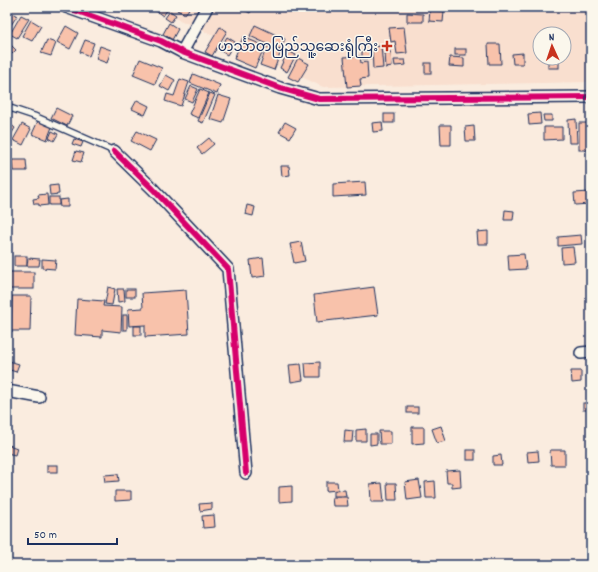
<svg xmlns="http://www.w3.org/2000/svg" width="598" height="572" viewBox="0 0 598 572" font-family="Dekko,'Noto Sans Myanmar',sans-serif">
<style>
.built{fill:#f9dfcf;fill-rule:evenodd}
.building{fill:#f8c2ab;stroke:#1b2f5e}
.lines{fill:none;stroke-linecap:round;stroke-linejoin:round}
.lane-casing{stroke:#1b2f5e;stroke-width:8}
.street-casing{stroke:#1b2f5e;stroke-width:14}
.lane{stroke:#fbf7ec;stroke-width:5.5}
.street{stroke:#fbf7ec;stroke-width:11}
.cycleway-casing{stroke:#fbf7ec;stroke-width:8}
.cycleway{stroke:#d6006c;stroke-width:6}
.poi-dot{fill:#c8321e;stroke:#fbf7ec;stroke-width:1.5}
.labels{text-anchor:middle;stroke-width:3;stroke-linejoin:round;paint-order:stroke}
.poi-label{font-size:14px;fill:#1b2f5e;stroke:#fbf7ec;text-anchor:end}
</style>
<rect width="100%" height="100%" fill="#faecdf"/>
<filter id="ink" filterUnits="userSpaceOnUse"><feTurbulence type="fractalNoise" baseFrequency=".025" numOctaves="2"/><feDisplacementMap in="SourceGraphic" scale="8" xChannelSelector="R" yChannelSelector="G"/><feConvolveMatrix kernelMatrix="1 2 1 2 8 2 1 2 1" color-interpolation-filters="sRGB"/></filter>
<g filter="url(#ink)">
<path class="built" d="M152,7H591V82L323,87ZM540,34H564V58H540Z"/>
<g class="building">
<polygon points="159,7 165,7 168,9 163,16 156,11"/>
<polygon points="178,7 186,7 189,9 185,14 177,10"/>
<polygon points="238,7 253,7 250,13"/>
<polygon points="430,10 444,11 443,22 429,21"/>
<polygon points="170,11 176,15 171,22 165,18"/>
<polygon points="11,12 17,16 7,31 7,18"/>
<polygon points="407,13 423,14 423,22 407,22"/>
<polygon points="21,15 29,19 17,38 10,34"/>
<polygon points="31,20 41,26 32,41 22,36"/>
<polygon points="169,23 178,29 172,40 163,34"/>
<polygon points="255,25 285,39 280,50 250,36"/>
<polygon points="66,26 78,33 70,49 57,42"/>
<polygon points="220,27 227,31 212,56 205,52"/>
<polygon points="404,27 407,53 397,54 395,41 391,42 389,28"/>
<polygon points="227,37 235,42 227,55 219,50"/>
<polygon points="243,37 265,46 255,68 234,59"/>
<polygon points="47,40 56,43 51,56 41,53"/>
<polygon points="85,40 94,43 89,56 80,52"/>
<polygon points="488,44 500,44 501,64 489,64"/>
<polygon points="11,45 16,50 12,54 7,49"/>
<polygon points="100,46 111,50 107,63 96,59"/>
<polygon points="267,46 281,51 274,70 260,65"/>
<polygon points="381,46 383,68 373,69 372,47"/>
<rect x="455" y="49" width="11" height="6"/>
<polygon points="369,50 370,59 362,59 362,51"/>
<polygon points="288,51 296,55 287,72 280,68"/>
<polygon points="385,52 391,52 392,67 386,68"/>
<polygon points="523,53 523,64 513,64 512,54"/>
<polygon points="360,56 361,63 367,62 368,78 360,79 361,86 347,87 344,57"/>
<polygon points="450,57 464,58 464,67 449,66"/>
<polygon points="298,58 309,64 298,82 288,77"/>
<rect x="548" y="58" width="11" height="10"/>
<polygon points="140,59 162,68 155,84 133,75"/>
<polygon points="394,60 405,60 406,65 395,66"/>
<rect x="425" y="63" width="6" height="10"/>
<polygon points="193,74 220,85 217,94 190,83"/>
<polygon points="166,75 175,80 169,91 160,86"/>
<polygon points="180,79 189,82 181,106 165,101 167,94 174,96"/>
<polygon points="191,86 198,89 192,102 185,99"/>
<polygon points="200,89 209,93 198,118 189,114"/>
<polygon points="210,93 215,95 203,123 198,121"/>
<polygon points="218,95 231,99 223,123 210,119"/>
<polygon points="137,100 149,106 145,115 132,109"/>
<polygon points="56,108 72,116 67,126 51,118"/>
<polygon points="540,113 541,124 529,125 528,114"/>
<rect x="384" y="114" width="10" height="9"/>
<polygon points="543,115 552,115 552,121 544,121"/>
<polygon points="7,116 12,119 9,123 15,128 10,136 7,134"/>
<polygon points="576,119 577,143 569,143 568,120"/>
<polygon points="38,121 52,127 47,140 32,134"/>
<polygon points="285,122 296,128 290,138 279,132"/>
<polygon points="382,122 383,131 373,132 372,123"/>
<rect x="579" y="123" width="12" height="27"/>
<polygon points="22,124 31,129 23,145 13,140"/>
<polygon points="440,125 451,125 451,145 441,145"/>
<polygon points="474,126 475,141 466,141 465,127"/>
<polygon points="544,127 562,127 562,139 544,140"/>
<polygon points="52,131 58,134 54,141 49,138"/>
<polygon points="137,131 156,140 150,151 131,141"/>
<polygon points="209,138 214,144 202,154 197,148"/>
<polygon points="74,139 83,142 81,147 72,144"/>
<polygon points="76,151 84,153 81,162 73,160"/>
<polygon points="12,160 26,160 27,171 13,171"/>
<polygon points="281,166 289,166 290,175 282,176"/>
<polygon points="365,182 366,195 333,197 333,184"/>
<polygon points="58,185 59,194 50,195 49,186"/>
<polygon points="590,192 590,204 575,205 574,193"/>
<polygon points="47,194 48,205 39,206 39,204 34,204 33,199 39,198 38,195"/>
<rect x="49" y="197" width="10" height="8"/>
<polygon points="68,199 68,207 60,207 59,200"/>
<polygon points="247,205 255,207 253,216 245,214"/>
<polygon points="505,210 514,211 513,220 504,220"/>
<polygon points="488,231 488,244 478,244 477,232"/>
<polygon points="581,235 582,244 558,246 558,237"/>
<polygon points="301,242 305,261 294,263 290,244"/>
<polygon points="573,247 575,262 562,263 561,248"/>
<polygon points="524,254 526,269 509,270 508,255"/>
<rect x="14" y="256" width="13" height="10"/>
<polygon points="28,258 40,259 39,266 27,266"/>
<polygon points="263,258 265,276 252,278 250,260"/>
<polygon points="42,259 56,260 55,269 42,268"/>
<rect x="7" y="272" width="27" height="17"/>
<polygon points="108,287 115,289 112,305 105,304"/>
<polygon points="374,287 378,315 317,322 314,295"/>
<polygon points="117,289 124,289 125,301 118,302"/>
<rect x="126" y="289" width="9" height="8"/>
<polygon points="186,290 189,334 145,337 145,325 129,326 128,309 143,308 142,293"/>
<polygon points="12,296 31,296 30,331 11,331"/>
<polygon points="77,299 104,301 103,306 122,307 121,332 102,330 102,337 75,335"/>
<rect x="123" y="315" width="4" height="15"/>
<rect x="134" y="326" width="7" height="9"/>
<polygon points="9,361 19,364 16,372 7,369"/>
<polygon points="320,362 320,377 306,377 305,363"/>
<polygon points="301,364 303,380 291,382 289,365"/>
<polygon points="571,371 581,371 581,382 572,383"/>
<rect x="583" y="403" width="8" height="7"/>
<rect x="407" y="407" width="11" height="6"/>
<polygon points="441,426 446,441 437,443 432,429"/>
<polygon points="412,427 424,427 424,443 412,444"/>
<polygon points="366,429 366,441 356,441 356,430"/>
<polygon points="345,430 353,431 352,442 344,442"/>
<polygon points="379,431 391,431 391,444 380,444"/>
<polygon points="370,434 377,434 377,444 370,445"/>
<polygon points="9,445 17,448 15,455 7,453"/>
<rect x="467" y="450" width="8" height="10"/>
<polygon points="550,450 565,450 565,465 551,465"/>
<polygon points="538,451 539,461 528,462 527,452"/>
<polygon points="501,455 502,465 493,465 493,456"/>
<rect x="47" y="465" width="11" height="7"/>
<polygon points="460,470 461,487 452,488 452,483 447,483 446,471"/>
<polygon points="118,474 119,481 105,482 104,475"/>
<polygon points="419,480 422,498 407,500 405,482"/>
<polygon points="435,481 436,498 426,498 425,482"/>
<polygon points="326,482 337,482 338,490 326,491"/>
<polygon points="382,483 384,502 371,502 370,484"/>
<polygon points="387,483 396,483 397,500 388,500"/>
<polygon points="292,486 292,501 279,502 279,487"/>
<polygon points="345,490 346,496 334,496 334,491"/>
<polygon points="115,491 131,491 131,500 115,501"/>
<polygon points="332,497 347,497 348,506 333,506"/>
<polygon points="212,503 212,509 200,511 199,504"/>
<polygon points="214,515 215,527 203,528 202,516"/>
</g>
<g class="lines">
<defs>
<polyline id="lane" points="7,107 34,116 114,151"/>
<g id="street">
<polyline points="66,7 161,41 182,52 280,88 319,99 591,97"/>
<polyline points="182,52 207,7"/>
<polyline points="114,151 153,189 228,269 246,473"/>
<polyline points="581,353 591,352"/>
<polyline points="7,391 39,397"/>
</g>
</defs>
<use href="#lane" class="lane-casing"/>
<use href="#street" class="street-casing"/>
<use href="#lane" class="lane"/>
<use href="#street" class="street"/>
<defs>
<g id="cycleway">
<polyline points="66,7 161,41 182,52 280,88 319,99 591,97"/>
<polyline points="114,151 153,189 228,269 246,473"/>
</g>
</defs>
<use href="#cycleway" class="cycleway-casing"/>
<use href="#cycleway" class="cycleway"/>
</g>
</g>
<path class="poi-dot" d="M385 40h4v4h4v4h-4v4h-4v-4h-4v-4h4z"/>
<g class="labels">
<g class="poi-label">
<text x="378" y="51">ဟင်္သာတပြည်သူ့ဆေးရုံကြီး</text>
</g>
</g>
<rect width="598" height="572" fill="none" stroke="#fbf7ec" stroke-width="24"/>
<rect x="12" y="12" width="574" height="548" fill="none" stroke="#1b2f5e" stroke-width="1.5" filter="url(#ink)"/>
<g transform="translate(552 46) rotate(357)"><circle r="19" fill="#fbf7ec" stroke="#a1a7b3"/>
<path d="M0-3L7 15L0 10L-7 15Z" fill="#c8321e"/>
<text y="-6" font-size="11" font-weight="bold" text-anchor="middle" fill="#1b2f5e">N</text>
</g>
<path d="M28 538v6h89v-6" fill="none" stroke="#1b2f5e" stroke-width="2"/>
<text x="34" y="538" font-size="12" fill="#1b2f5e" stroke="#fbf7ec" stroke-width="3" paint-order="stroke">50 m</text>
</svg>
